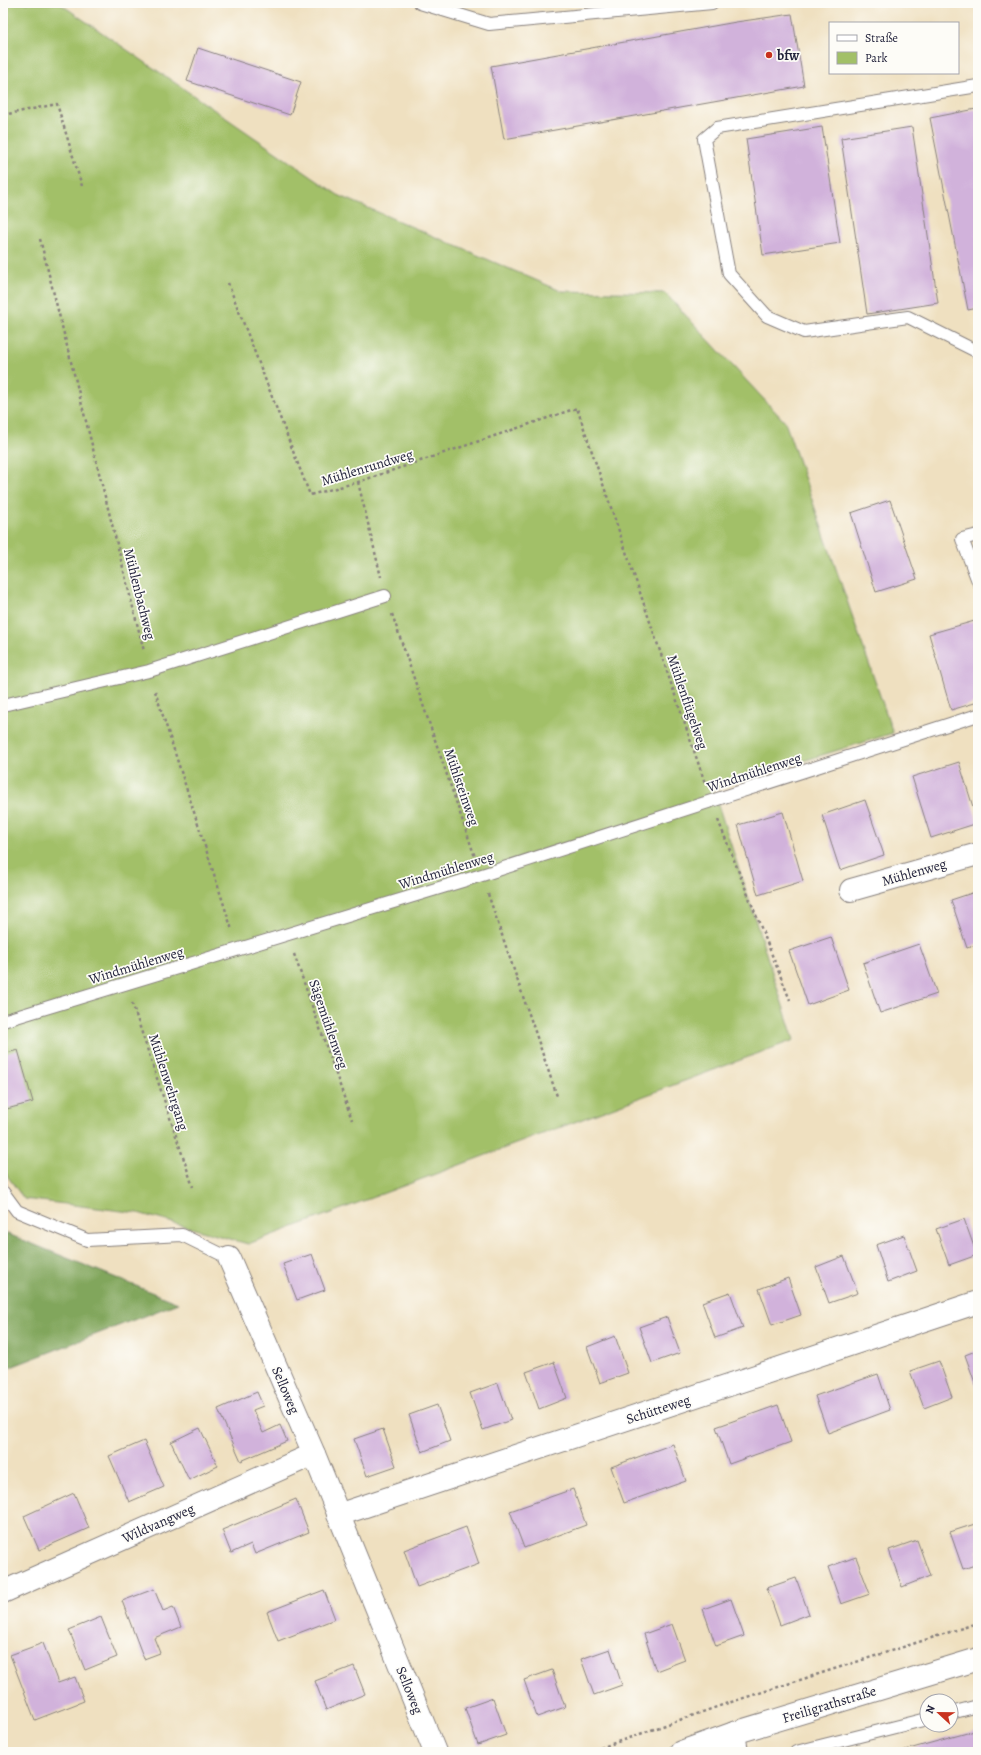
<svg xmlns="http://www.w3.org/2000/svg" width="981" height="1755" viewBox="0 0 981 1755" font-family="Alegreya,serif">
<style>
.green{fill:#a2c068;stroke:#627152}
.forest{fill:#81a65c;stroke:#52644c}
.building{fill:#d1b2db}
.lines{fill:none;stroke-linecap:round;stroke-linejoin:round}
.lane-casing{stroke:#88817e;stroke-width:14}
.street-casing{stroke:#88817e;stroke-width:24}
.secondary-casing{stroke:#88817e;stroke-width:24}
.path{stroke:#88817e;stroke-width:2.5;stroke-dasharray:3 3;stroke-linecap:butt}
.lane{stroke:#fff;stroke-width:12}
.street{stroke:#fff;stroke-width:22}
.secondary{stroke:#fff;stroke-width:22}
.poi-dot{fill:#c8321e;stroke:#fdfcf7;stroke-width:1.5}
.labels{text-anchor:middle;stroke-width:3.5;stroke-linejoin:round;paint-order:stroke}
.poi-label{font-size:14px;font-weight:bold;fill:#22223b;stroke:#fdfcf7;text-anchor:start}
.street-label{font-size:14px;fill:#22223b;stroke:#fdfcf7}
</style>
<rect width="100%" height="100%" fill="#fdfcf7"/>
<filter id="ink" filterUnits="userSpaceOnUse"><feTurbulence type="fractalNoise" baseFrequency=".025" numOctaves="2"/><feDisplacementMap in="SourceGraphic" scale="8" xChannelSelector="R" yChannelSelector="G"/><feConvolveMatrix kernelMatrix="1 2 1 2 8 2 1 2 1" color-interpolation-filters="sRGB"/></filter>
<filter id="wash" filterUnits="userSpaceOnUse"><feTurbulence type="fractalNoise" baseFrequency=".012" numOctaves="4" result="noise"/><feDisplacementMap in="SourceGraphic" scale="16" xChannelSelector="R" yChannelSelector="G"/><feGaussianBlur stdDeviation="0.9" result="paint"/><feColorMatrix in="noise" values="0 0 0 0 0 0 0 0 0 0 0 0 0 0 0 0 0 1.4 0 .05"/><feComposite in="paint" operator="in"/></filter>
<g filter="url(#wash)">
<rect width="100%" height="100%" fill="#efe0c0"/>
<polygon class="green" points="3,3 59,3 338,195 561,291 665,293 785,422 893,733 713,789 794,1040 248,1244 138,1213 24,1199 3,1170"/>
<polygon class="forest" points="3,1232 178,1303 3,1370"/>
<g id="blocks">
<g class="building">
<polygon points="792,14 804,86 504,139 491,66 736,22"/>
<polygon points="198,48 301,82 290,115 187,81"/>
<polygon points="976,109 978,119 978,308 968,310 930,118"/>
<polygon points="822,127 840,243 763,255 746,139"/>
<polygon points="912,127 938,303 867,314 841,138"/>
<polygon points="890,500 917,579 876,592 851,513"/>
<polygon points="978,620 978,702 951,710 929,634"/>
<polygon points="959,762 978,823 931,838 912,777"/>
<polygon points="865,800 884,855 840,870 822,815"/>
<polygon points="783,812 803,881 758,895 738,825"/>
<polygon points="978,891 978,944 967,948 951,900"/>
<polygon points="831,937 849,990 808,1005 789,951"/>
<polygon points="919,944 937,994 880,1013 863,963"/>
<polygon points="18,1050 33,1102 3,1110 3,1054"/>
<polygon points="964,1219 977,1255 949,1265 936,1229"/>
<polygon points="904,1235 917,1271 888,1282 876,1245"/>
<polygon points="312,1254 325,1290 297,1300 283,1264"/>
<polygon points="844,1256 858,1293 829,1303 816,1267"/>
<polygon points="788,1278 801,1315 772,1325 759,1289"/>
<polygon points="730,1292 743,1328 715,1338 702,1302"/>
<polygon points="667,1317 680,1353 652,1363 639,1327"/>
<polygon points="615,1336 628,1373 600,1383 587,1347"/>
<polygon points="978,1350 978,1391 965,1355"/>
<polygon points="939,1361 952,1397 924,1408 910,1371"/>
<polygon points="554,1362 567,1398 539,1409 526,1372"/>
<polygon points="878,1374 890,1410 828,1433 815,1396"/>
<polygon points="498,1383 511,1420 483,1430 470,1393"/>
<polygon points="257,1392 263,1406 253,1410 263,1433 280,1425 287,1441 241,1461 218,1409"/>
<polygon points="437,1405 450,1441 422,1452 409,1415"/>
<polygon points="778,1405 791,1442 729,1464 716,1427"/>
<polygon points="200,1428 218,1466 189,1480 171,1442"/>
<polygon points="383,1429 396,1466 367,1476 354,1439"/>
<polygon points="144,1441 164,1487 129,1502 109,1456"/>
<polygon points="673,1444 686,1481 624,1503 611,1467"/>
<polygon points="573,1489 586,1525 524,1548 510,1511"/>
<polygon points="74,1493 89,1528 39,1550 24,1516"/>
<polygon points="296,1499 309,1532 255,1554 251,1544 231,1553 222,1530"/>
<polygon points="978,1523 978,1564 963,1569 950,1532"/>
<polygon points="466,1527 479,1564 417,1587 404,1550"/>
<polygon points="917,1540 930,1576 902,1587 889,1550"/>
<polygon points="856,1557 870,1594 841,1604 828,1567"/>
<polygon points="796,1578 809,1614 780,1625 767,1588"/>
<polygon points="154,1589 163,1611 173,1607 181,1627 154,1638 160,1653 144,1659 122,1601"/>
<polygon points="324,1590 335,1619 278,1641 267,1612"/>
<polygon points="731,1599 744,1636 716,1646 703,1609"/>
<polygon points="101,1617 117,1657 85,1670 69,1630"/>
<polygon points="672,1624 685,1660 656,1671 644,1634"/>
<polygon points="43,1643 58,1683 75,1677 84,1701 35,1720 10,1655"/>
<polygon points="610,1649 622,1685 594,1695 581,1659"/>
<polygon points="354,1666 365,1694 326,1710 315,1681"/>
<polygon points="552,1670 565,1707 537,1717 524,1680"/>
<polygon points="493,1698 506,1735 478,1745 465,1708"/>
<polygon points="978,1730 978,1752 898,1752"/>
</g>
</g>
</g>
<g filter="url(#ink)">
<use href="#blocks" fill-opacity="0" stroke="#88817e" stroke-width="1"/>
<g class="lines">
<defs>
<g id="lane">
<polyline points="420,3 489,24 712,3"/>
<polyline points="978,86 717,128 704,139 729,274 767,316 804,332 908,317 978,352"/>
<polyline points="978,535 962,539 978,581"/>
<polyline points="3,705 149,671 385,596"/>
<polyline points="3,1021 482,875 978,715"/>
<polyline points="3,1192 17,1211 87,1240 182,1235 229,1258"/>
<polyline points="951,1713 978,1706"/>
<polyline points="796,1752 927,1719"/>
</g>
<g id="street">
<polyline points="851,890 978,854"/>
<polyline points="229,1258 314,1454 435,1752"/>
<polyline points="338,1515 978,1302"/>
<polyline points="3,1592 314,1454"/>
<polyline points="734,1733 737,1752"/>
</g>
<polyline id="secondary" points="681,1752 734,1733 978,1659"/>
</defs>
<use href="#lane" class="lane-casing"/>
<use href="#street" class="street-casing"/>
<use href="#secondary" class="secondary-casing"/>
<g class="path">
<polyline points="3,115 57,104 82,186"/>
<polyline points="40,239 144,651"/>
<polyline points="228,283 310,495 358,482 577,408 705,783"/>
<polyline points="358,482 381,577"/>
<polyline points="392,614 475,857"/>
<polyline points="155,691 232,930"/>
<polyline points="718,820 790,1000"/>
<polyline points="488,894 557,1096"/>
<polyline points="294,954 352,1120"/>
<polyline points="132,1003 193,1187"/>
<polyline points="589,1752 725,1704 978,1623"/>
</g>
<use href="#lane" class="lane"/>
<use href="#street" class="street"/>
<use href="#secondary" class="secondary"/>
</g>
</g>
<circle class="poi-dot" cx="769" cy="55" r="4"/>
<g class="labels">
<g class="poi-label">
<text x="777" y="60">bfw</text>
</g>
<g class="street-label">
<text transform="translate(367 467) rotate(-17)" y="5">Mühlenrundweg</text>
<text transform="translate(140 594) rotate(76)" y="5">Mühlenbachweg</text>
<text transform="translate(688 702) rotate(71)" y="5">Mühlenflügelweg</text>
<text transform="translate(754 772) rotate(-18)" y="5">Windmühlenweg</text>
<text transform="translate(462 787) rotate(71)" y="5">Mühlsteinweg</text>
<text transform="translate(446 870) rotate(-17)" y="5">Windmühlenweg</text>
<text transform="translate(914 872) rotate(-16)" y="5">Mühlenweg</text>
<text transform="translate(136 965) rotate(-17)" y="5">Windmühlenweg</text>
<text transform="translate(329 1024) rotate(71)" y="5">Sägemühlenweg</text>
<text transform="translate(169 1082) rotate(72)" y="5">Mühlenwehrgang</text>
<text transform="translate(286 1390) rotate(67)" y="5">Selloweg</text>
<text transform="translate(658 1409) rotate(-18)" y="5">Schütteweg</text>
<text transform="translate(158 1523) rotate(-24)" y="5">Wildvangweg</text>
<text transform="translate(410 1690) rotate(68)" y="5">Selloweg</text>
<text transform="translate(829 1704) rotate(-17)" y="5">Freiligrathstraße</text>
</g>
</g>
<rect width="981" height="1755" fill="none" stroke="#fdfcf7" stroke-width="16"/>
<rect x="829" y="22" width="130" height="52" fill="#fdfcf7" stroke="#a5a5ac"/>
<rect x="837" y="35" width="20" height="6" fill="#ffffff" stroke="#a5a5ac"/>
<text x="865" y="42" font-size="12" fill="#22223b">Straße</text>
<rect x="837" y="52" width="20" height="12" fill="#a2c068" stroke="#a5a5ac"/>
<text x="865" y="62" font-size="12" fill="#22223b">Park</text>
<g transform="translate(939 1713) rotate(292)"><circle r="19" fill="#fdfcf7" stroke="#a5a5ac"/>
<path d="M0-3L7 15L0 10L-7 15Z" fill="#c8321e"/>
<text y="-6" font-size="11" font-weight="bold" text-anchor="middle" fill="#22223b">N</text>
</g>
</svg>
